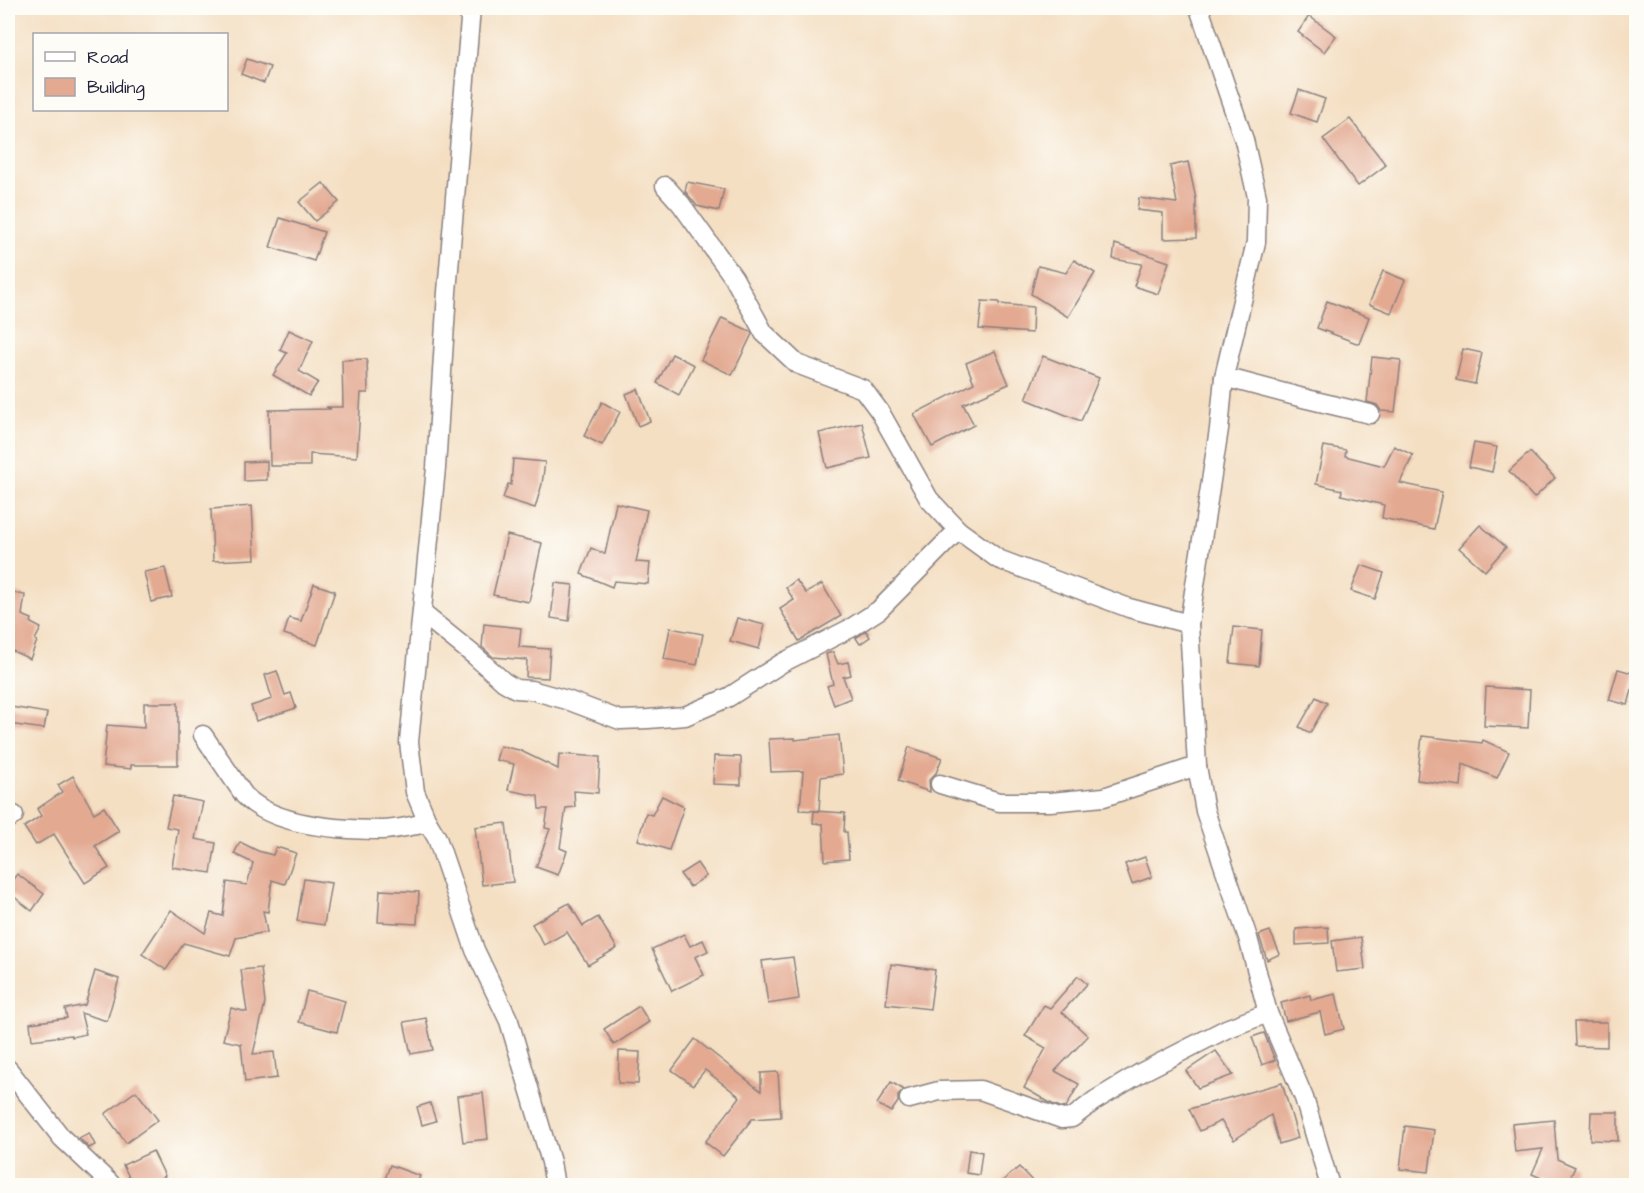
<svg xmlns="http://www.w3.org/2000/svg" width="1644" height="1193" viewBox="0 0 1644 1193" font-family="'Architects Daughter',sans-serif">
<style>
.building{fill:#e3a991}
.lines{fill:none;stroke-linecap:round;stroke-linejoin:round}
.street-casing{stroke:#8b807f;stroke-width:21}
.street{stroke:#fff;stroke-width:18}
</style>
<rect width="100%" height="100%" fill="#fdfcf7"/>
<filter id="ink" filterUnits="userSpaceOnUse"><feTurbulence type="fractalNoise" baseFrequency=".0167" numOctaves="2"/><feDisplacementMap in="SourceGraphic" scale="12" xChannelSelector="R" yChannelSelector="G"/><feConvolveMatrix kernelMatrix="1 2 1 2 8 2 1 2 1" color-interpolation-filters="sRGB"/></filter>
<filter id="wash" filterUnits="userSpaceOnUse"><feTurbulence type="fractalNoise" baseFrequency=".008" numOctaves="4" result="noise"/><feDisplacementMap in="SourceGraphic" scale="24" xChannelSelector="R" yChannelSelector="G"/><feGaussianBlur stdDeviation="1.35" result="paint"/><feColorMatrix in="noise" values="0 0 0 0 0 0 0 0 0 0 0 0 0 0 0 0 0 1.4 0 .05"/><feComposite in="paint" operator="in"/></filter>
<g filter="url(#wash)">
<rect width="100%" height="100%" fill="#f4dfc3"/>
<g id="blocks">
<g class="building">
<polygon points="1309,16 1336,36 1324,52 1298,32"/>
<polygon points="247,59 270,67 264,83 241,74"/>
<polygon points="1299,90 1325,99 1317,122 1291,113"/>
<polygon points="1350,119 1386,165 1358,186 1323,139"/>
<polygon points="1188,162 1196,199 1196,238 1163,239 1163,213 1137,210 1139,198 1177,203 1170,166"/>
<polygon points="687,182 724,189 719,211 697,206 685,191"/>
<polygon points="323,183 339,202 315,221 299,202"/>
<polygon points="280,218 324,232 314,261 270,247"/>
<polygon points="1115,244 1169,262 1158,294 1134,286 1142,264 1113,259"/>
<polygon points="1074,260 1095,273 1068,317 1031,294 1038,266 1066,273"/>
<polygon points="1383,271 1405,280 1391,313 1369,304"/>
<polygon points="982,301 999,302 999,304 1033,307 1032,333 979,329"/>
<polygon points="1327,301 1369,317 1359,344 1317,328"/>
<polygon points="722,318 750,331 752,334 732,375 701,360"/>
<polygon points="289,330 313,341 299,371 318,382 309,396 273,375 287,353 280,350"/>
<polygon points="1463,349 1482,353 1475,384 1456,380"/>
<polygon points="995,351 1009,384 963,404 974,425 932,447 914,414 974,383 966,363"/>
<polygon points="672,354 694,365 679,395 657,383"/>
<polygon points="1043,356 1099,378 1081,421 1026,399"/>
<polygon points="1372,357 1401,360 1395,412 1381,411 1377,405 1367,402"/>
<polygon points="367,359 368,393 361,393 357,457 310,454 310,466 270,466 269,410 331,409 326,407 343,407 342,360"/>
<polygon points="638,389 650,421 638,426 626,394"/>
<polygon points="602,402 620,412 602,445 584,436"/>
<polygon points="862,423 871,458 827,468 819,433"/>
<polygon points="1474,443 1497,447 1492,472 1469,467"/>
<polygon points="1324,446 1346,450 1345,456 1384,466 1394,446 1413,455 1400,483 1442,492 1434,529 1382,518 1384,505 1341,495 1342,490 1316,484"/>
<polygon points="1530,452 1555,478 1534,498 1509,471"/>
<polygon points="513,459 545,462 542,484 535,508 503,498 508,484 511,485"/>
<polygon points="267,461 267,480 244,481 244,462"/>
<polygon points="616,503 647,510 636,562 650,563 648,584 614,581 612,587 581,574 591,548 605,554"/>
<polygon points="252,506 255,559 213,561 211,509"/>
<polygon points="1480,525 1506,547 1485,571 1459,548"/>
<polygon points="507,535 542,543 529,602 493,595"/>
<polygon points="1361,565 1384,573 1375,599 1351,591"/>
<polygon points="165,568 172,597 151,602 144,572"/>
<polygon points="796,580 806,593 822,584 841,616 799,641 780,609 794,600 786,588"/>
<polygon points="555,583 573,585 569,621 551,618"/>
<polygon points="314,584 335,591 317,645 284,634 289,618 301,621"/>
<polygon points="8,592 25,595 22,615 32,619 31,623 41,628 35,640 37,641 30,659 8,649"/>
<polygon points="737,618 765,625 759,649 730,641"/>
<polygon points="484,624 521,628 519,647 550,649 548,678 526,677 527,660 493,657 482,647"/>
<polygon points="1234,627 1262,630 1259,666 1230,663"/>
<polygon points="670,628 703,634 697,665 664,659"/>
<polygon points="866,631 870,637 860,644 856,638"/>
<polygon points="833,652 838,664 848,662 851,675 843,677 851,698 834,705 827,686 833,684 826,654"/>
<polygon points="1618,669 1636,674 1628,705 1609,700"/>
<polygon points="277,671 285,695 291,693 296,708 256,721 251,706 272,699 265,675"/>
<polygon points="1486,687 1530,690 1528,728 1484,726"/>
<polygon points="1316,697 1327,703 1310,733 1299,727"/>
<polygon points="144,703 178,703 178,765 131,765 131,769 103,766 107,725 144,728"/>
<polygon points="11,707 47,713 44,729 9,724"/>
<polygon points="839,735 843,774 821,777 819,811 800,810 803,771 771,772 769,739 795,738 795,740"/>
<polygon points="1422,736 1482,743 1483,740 1509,752 1497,778 1463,764 1461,786 1417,780"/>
<polygon points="500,746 519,750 558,769 559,754 600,757 598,793 574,791 575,807 566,808 560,848 567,851 558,875 536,867 550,829 545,828 548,809 539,809 538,796 508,790 514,764 496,760"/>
<polygon points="909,747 942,758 936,773 929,780 930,792 898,781"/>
<polygon points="714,756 741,757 741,785 713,784"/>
<polygon points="73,776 94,813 104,807 119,831 95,846 109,868 85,883 54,834 36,845 24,827 41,816 37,809 62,792 58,785"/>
<polygon points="173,796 203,802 195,839 216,843 211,873 172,867 178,829 166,827"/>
<polygon points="662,796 684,807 669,850 638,840 646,813 652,815"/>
<polygon points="814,811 845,813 844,832 847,832 849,859 825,861 823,824 813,823"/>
<polygon points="506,823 513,882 482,885 475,827"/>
<polygon points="240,842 258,851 273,855 276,847 296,853 285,884 272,880 268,912 263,911 267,932 236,938 230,956 184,943 166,970 142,954 171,910 205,933 211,913 223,916 227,882 247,885 253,863 234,854"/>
<polygon points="1145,857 1152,877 1132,884 1125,864"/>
<polygon points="697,863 706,876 690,887 680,874"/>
<polygon points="17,874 44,894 32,911 8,892 8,886"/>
<polygon points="304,879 331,883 324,925 297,921"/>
<polygon points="380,890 419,892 417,924 378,922"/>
<polygon points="569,903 583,926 598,917 617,948 588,965 567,932 544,945 532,924"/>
<polygon points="1328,927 1329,943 1296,945 1296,929"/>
<polygon points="1270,931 1280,954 1267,960 1259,935"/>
<polygon points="684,934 690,946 703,940 708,951 695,957 704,975 672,991 652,949"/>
<polygon points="1361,937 1365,969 1336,972 1332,941"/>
<polygon points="793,957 799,999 768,1004 762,961"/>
<polygon points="891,964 935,970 930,1009 886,1004"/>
<polygon points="261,968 265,1003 253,1054 274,1052 277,1078 245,1082 241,1044 223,1040 231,1008 247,1012 241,970"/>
<polygon points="95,971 119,979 107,1021 81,1013 86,1034 72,1037 71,1035 32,1040 30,1023 67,1018 65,1009 85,1005"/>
<polygon points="1078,976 1087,984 1062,1012 1088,1036 1055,1071 1079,1084 1066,1107 1063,1108 1052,1104 1024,1088 1046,1048 1025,1036 1044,1005 1050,1008"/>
<polygon points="307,991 345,1001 337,1032 299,1022"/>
<polygon points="1336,994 1344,1029 1325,1034 1320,1012 1286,1021 1281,1003 1310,995 1311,1000"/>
<polygon points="639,1006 649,1022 614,1045 604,1029"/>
<polygon points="426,1018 433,1050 411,1054 404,1022"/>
<polygon points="1574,1022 1607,1022 1607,1047 1575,1046"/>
<polygon points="1264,1033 1275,1060 1262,1065 1252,1037"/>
<polygon points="695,1039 761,1091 761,1073 778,1072 781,1117 752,1119 723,1156 705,1142 740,1097 705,1070 693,1085 672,1070"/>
<polygon points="619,1051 640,1052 638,1084 618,1083"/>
<polygon points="1216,1051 1233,1075 1198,1088 1186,1071"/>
<polygon points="891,1082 904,1090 898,1096 898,1102 891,1112 877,1104"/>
<polygon points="1282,1083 1298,1138 1279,1144 1271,1115 1234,1140 1221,1121 1200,1131 1189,1109"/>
<polygon points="136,1091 158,1120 126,1143 105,1114"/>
<polygon points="483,1093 488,1139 463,1142 457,1096"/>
<polygon points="430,1103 436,1121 422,1125 417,1107"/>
<polygon points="1591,1112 1618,1112 1618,1141 1590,1140"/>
<polygon points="1554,1120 1557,1159 1575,1167 1567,1185 1558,1185 1532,1174 1543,1149 1515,1152 1512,1124"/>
<polygon points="1405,1126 1434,1130 1429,1172 1400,1169"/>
<polygon points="89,1133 95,1145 89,1148 79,1138"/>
<polygon points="969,1150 982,1152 979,1175 966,1173"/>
<polygon points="153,1151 165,1176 146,1185 133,1185 123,1165"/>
<polygon points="390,1165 420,1176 417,1185 383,1185"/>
<polygon points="1019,1167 1036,1185 998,1185"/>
</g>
</g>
</g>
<g filter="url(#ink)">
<use href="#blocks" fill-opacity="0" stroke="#8b807f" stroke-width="1.5"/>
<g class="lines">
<defs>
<g id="street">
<polyline points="471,8 447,292 436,468 409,742 415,792 428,823 437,838 475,950 509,1021 551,1162 555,1186"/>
<polyline points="1199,8 1244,140 1257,197 1256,242 1224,377 1219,429 1189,624 1197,766 1205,811 1248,938 1268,1013 1304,1098 1330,1186"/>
<polyline points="665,186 681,204 734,278 764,333 797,364 863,389 880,412 929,499 958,530 998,559 1129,608 1189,624"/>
<polyline points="1224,377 1307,399 1370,414"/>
<polyline points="422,613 475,656 504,682 516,689 531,690 567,700 620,720 648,719 685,716 729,697 782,663 851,628 879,610 958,530"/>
<path d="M203,735L244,795C273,826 341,830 382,830C397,830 413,825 428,823"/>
<polyline points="940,784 999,802 1050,802 1104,797 1197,766"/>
<polyline points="8,819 14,815"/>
<polyline points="8,1069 62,1138 113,1186"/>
<polyline points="909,1099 939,1091 980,1090 1062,1119 1072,1118 1094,1101 1142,1072 1226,1029 1268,1013"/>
</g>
</defs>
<use href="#street" class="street-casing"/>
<use href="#street" class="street"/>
</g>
</g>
<rect width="1644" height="1193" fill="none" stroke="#fdfcf7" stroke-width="30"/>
<rect x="33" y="33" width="195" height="78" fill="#fdfcf7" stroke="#a5a5ac" stroke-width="1.5"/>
<rect x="45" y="52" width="30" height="9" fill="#ffffff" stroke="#a5a5ac" stroke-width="1.5"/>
<text x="87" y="63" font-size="18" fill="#22223b">Road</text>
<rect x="45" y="78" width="30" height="18" fill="#e3a991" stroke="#a5a5ac" stroke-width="1.5"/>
<text x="87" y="93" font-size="18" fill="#22223b">Building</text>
</svg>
